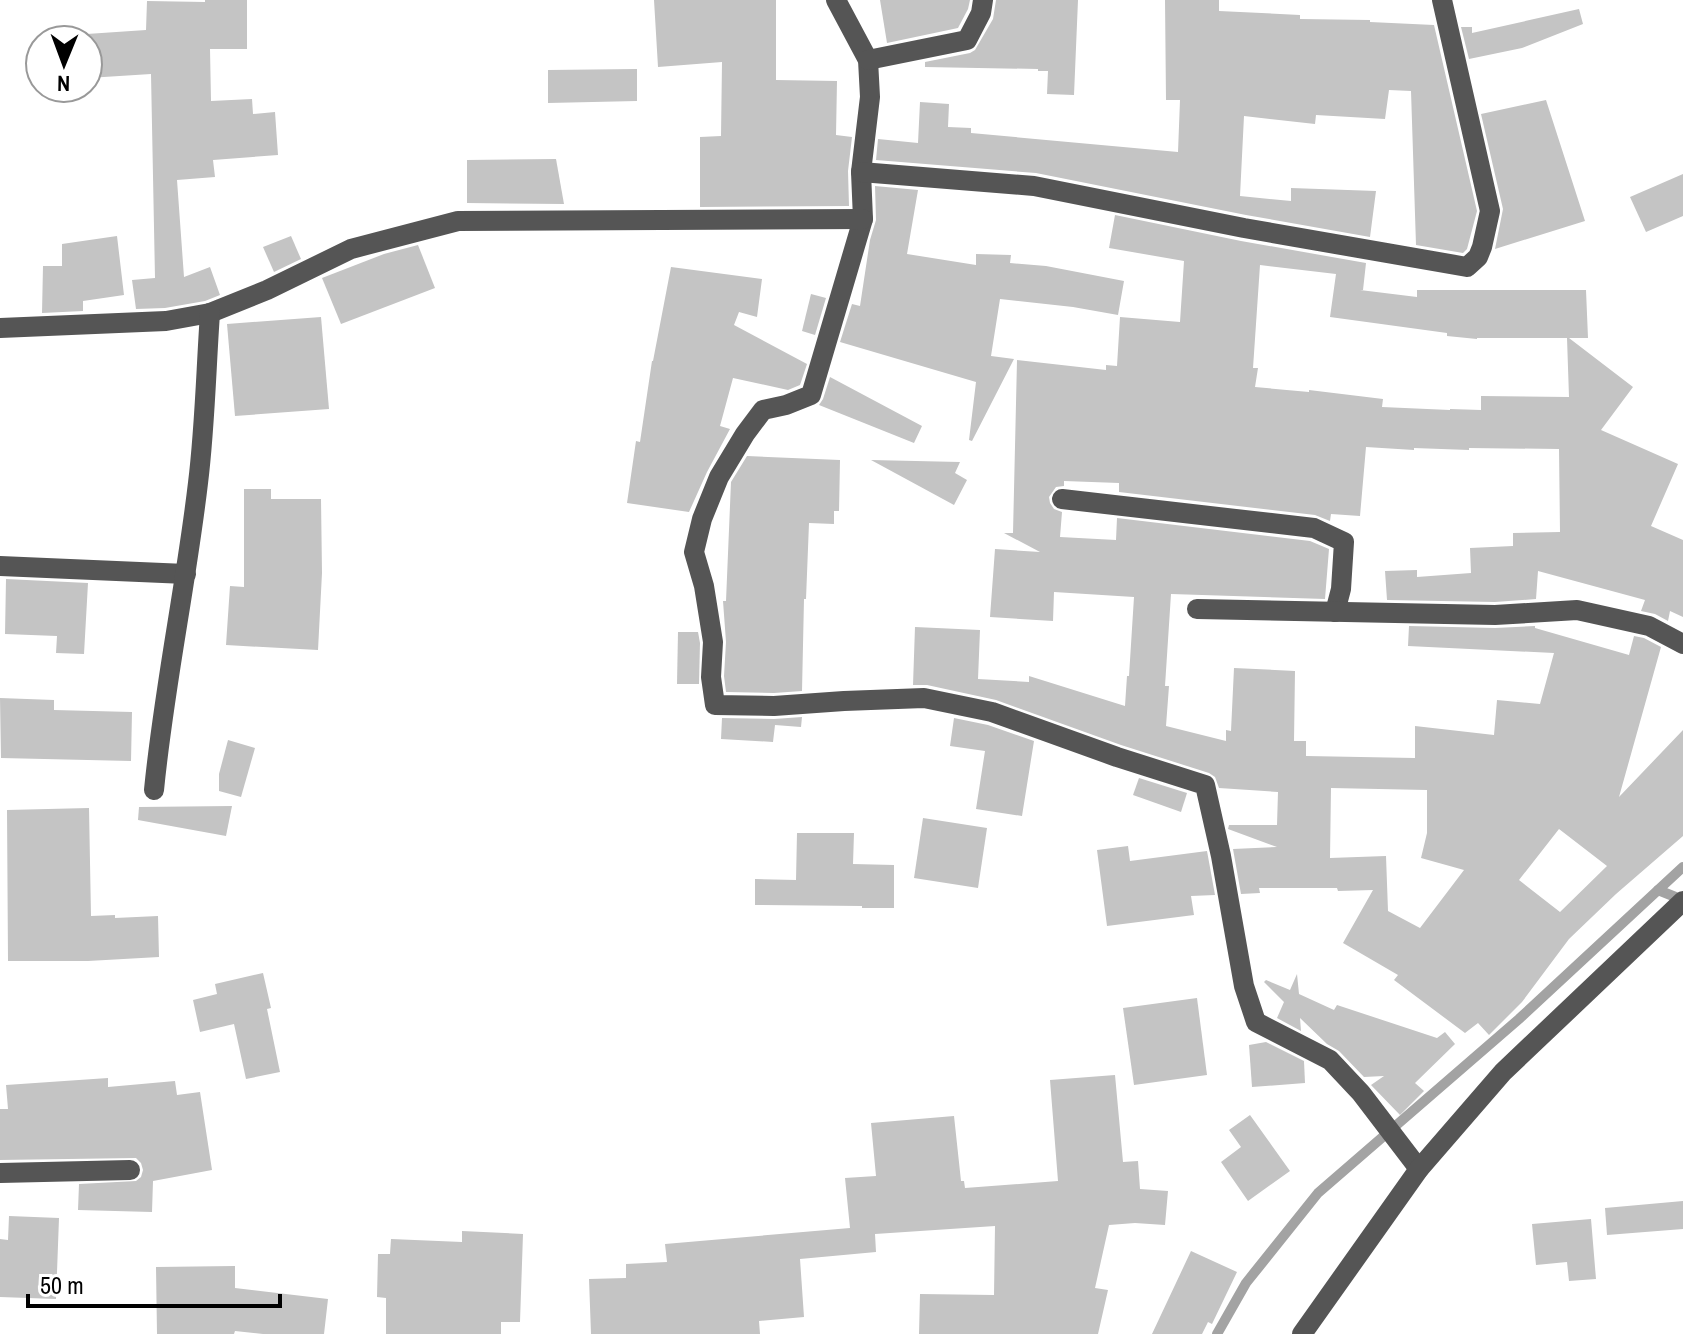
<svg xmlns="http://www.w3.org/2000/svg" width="1683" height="1334" viewBox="0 0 1683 1334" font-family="'Archivo Narrow',sans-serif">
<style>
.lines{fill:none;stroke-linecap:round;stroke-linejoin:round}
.stream{stroke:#a3a3a3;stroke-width:10}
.building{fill:#c4c4c4;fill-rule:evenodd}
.minor{stroke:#555;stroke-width:20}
</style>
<rect width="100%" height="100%" fill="#fff"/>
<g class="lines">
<g class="stream">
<polyline points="1658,890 1683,900"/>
<polyline points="1217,1334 1246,1283 1318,1193 1519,1019 1683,867"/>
</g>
</g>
<g class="building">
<polygon points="205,0 247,0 247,49 210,49 211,101 252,99 253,114 275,112 278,155 213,160 215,177 177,180 184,277 210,267 220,295 205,301 165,308 136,309 132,280 155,278 151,74 88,78 88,40 72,40 72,35 146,30 147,1 205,2"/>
<polygon points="654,0 776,0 776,80 837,81 836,135 852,137 848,171 849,206 700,207 700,137 721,136 722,62 658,67"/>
<polygon points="880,0 970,0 968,9 958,28 887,43"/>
<polygon points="996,0 1078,0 1074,95 1047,94 1048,71 1038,71 1038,69 925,67 925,62 970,53 975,50 993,19"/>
<polygon points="1165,0 1219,0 1219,11 1300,15 1300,19 1370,20 1370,22 1434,25 1477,211 1467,249 1463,253 1416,245 1411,91 1389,90 1385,119 1316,115 1315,124 1244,116 1240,196 1291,201 1291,188 1376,191 1370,237 1246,215 1036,173 876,160 878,139 918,143 920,102 949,104 948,127 971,128 971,133 1178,152 1180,100 1166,100"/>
<polygon points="1579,9 1583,24 1522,48 1469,59 1461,27 1472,27 1472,33"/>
<polygon points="637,69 637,101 548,103 548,70"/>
<polygon points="1546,100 1585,221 1495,249 1503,209 1481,114"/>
<polygon points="556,159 564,204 467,203 467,160"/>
<polygon points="1683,174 1683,216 1646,232 1630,197"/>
<polygon points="875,186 918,190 907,254 976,265 976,254 1011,255 1010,263 1046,266 1124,281 1118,315 1073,307 1000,299 991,356 1014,359 972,441 969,440 976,382 840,342 852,304 860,306 870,240 876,220"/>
<path d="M1115,215L1241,241L1366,263L1363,290H1360L1417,297V290H1586L1588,338H1569L1633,387L1601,430L1678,464L1651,526L1683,540V617L1670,611L1668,621L1655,614L1641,611L1645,600L1538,571L1536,599L1495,602L1387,600L1385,571L1417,570V577L1471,573L1470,548L1513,546V533L1560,532L1559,449L1469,448V450L1414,448V450L1366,447L1360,516L1331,514L1330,521L1315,515L1119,492V483L1064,481V486L1056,487L1049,497L1050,503L1054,509L1062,512L1060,537L1116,540L1117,518L1310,541L1329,549L1325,599L1171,594L1165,686H1169L1166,726L1226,741V730L1231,731L1234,668L1295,671L1294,741H1306V756L1415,758V726L1494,735L1497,700L1540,704L1554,653L1408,646L1409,626L1495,628L1535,626V628L1629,655L1634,636L1644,638L1661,647L1619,797L1683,730V836L1616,894L1569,939L1522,1002L1489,1035L1478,1023L1465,1033L1394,980L1398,975L1343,943L1373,890L1338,891L1337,888H1259L1260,893L1241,894L1233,849L1277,847L1228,829L1229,825H1277L1278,792L1219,788L1215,777L1209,773L1121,745L996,700L927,685H913L915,627L980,630L978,679L1029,682V676L1125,706L1127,676H1129L1134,597L1054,592L1053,621L990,617L995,549L1040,552L1004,533H1013L1017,360L1106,370V365L1117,366L1120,317L1180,322L1184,261L1109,248ZM1260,265L1336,274L1330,317L1447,333V336L1477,339V338H1567L1569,397L1481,396V410L1450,409V410L1382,407L1383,399L1309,390V392L1255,387L1258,368H1253ZM1331,788L1427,790V833L1421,858L1464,870L1420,928L1388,911L1386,856L1330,858ZM1559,829L1607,866L1560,912L1519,880Z"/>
<polygon points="117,236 124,295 83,301 83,311 42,313 43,266 62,266 62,244"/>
<polygon points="291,236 301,259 274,272 263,247"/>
<polygon points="418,245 435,288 341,324 322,278 384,254"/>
<polygon points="671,267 762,279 757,317 739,312 734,325 807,364 800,385 788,390 733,378 720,426 730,429 707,472 689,512 627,503 636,441 640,442 652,361 653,361"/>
<polygon points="811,294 826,298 815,335 802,331"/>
<polygon points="321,317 329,409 235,416 227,324"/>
<polygon points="830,377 922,426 914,443 819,405 823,399"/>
<polygon points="747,456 840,460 839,511 834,511 834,524 809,523 806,599 804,599 802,691 774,693 726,692 724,676 726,642 723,601 726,601 731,482"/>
<polygon points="871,460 960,462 955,473 967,480 954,505"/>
<polygon points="244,489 271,489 271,499 321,499 322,573 318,650 226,645 230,586 244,587"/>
<polygon points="6,579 88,583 84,654 56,653 57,636 5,634"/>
<polygon points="678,632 698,632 700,643 699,684 677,684"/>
<polygon points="0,698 54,700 54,710 132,712 131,761 1,758"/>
<polygon points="802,717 801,727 775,725 773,742 721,739 722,718 774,719"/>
<polygon points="954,718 988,725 1034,741 1022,816 976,809 985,751 950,746"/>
<polygon points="228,740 255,748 241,797 219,791 219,774"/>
<polygon points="1139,778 1187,793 1181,812 1133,795"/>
<polygon points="232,806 226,836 138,820 139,807"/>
<polygon points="89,808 91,916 115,915 115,918 158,916 159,957 88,961 8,961 7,810"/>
<polygon points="923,818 987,828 978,888 914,878"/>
<polygon points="797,833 854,833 853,864 894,865 894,908 862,908 862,906 755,905 755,879 796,880"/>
<polygon points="1128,846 1130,861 1207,851 1215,895 1191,896 1194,915 1107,926 1097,850"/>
<polygon points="263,973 271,1008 267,1009 280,1072 246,1079 234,1024 200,1032 193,1000 217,994 215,984"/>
<polygon points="1297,974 1299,994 1334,1010 1337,1005 1437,1038 1445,1032 1455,1044 1415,1083 1424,1091 1400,1115 1371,1085 1384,1076 1364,1077 1339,1051 1327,1044 1300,1018 1301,1031 1277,1018 1284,1002 1264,982 1266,980 1290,990"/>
<polygon points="1197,998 1207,1075 1134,1085 1123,1008"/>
<polygon points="1266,1042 1304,1061 1305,1083 1252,1087 1249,1045"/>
<polygon points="1115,1075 1123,1162 1138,1161 1140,1189 1168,1191 1165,1225 1135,1223 1109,1225 1095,1288 1108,1290 1098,1334 919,1334 920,1294 994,1295 995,1226 875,1234 876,1252 800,1259 804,1317 759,1321 760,1334 591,1334 589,1279 626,1278 626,1264 667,1262 665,1244 850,1228 845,1178 876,1176 871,1123 954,1116 961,1181 964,1181 965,1188 1058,1181 1050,1080"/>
<polygon points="108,1078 108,1087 175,1081 177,1095 200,1092 212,1170 153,1181 152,1212 78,1210 79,1184 136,1181 141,1177 143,1170 141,1163 136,1158 0,1160 0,1109 8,1109 6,1085"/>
<polygon points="1250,1115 1290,1171 1248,1201 1221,1162 1241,1147 1229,1130"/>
<polygon points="1683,1201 1683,1229 1607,1235 1605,1208"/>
<polygon points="9,1216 59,1218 56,1299 0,1297 0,1239 8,1240"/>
<polygon points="1591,1219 1596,1279 1569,1281 1567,1262 1536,1265 1532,1224"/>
<polygon points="462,1231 523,1234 520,1322 501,1322 501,1334 386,1334 386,1298 377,1297 378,1254 390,1254 391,1239 462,1242"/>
<polygon points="1191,1251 1237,1272 1212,1324 1208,1322 1202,1334 1152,1334"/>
<polygon points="235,1266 235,1288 328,1299 324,1334 263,1334 235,1331 234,1334 157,1334 156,1267"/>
</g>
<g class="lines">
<g class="minor">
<polyline points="836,0 868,60 870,97 861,172 863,219 811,395 786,405 763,410 745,434 719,477 702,519 694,552 704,586 713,642 711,677 715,705 774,706 844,701 924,698 992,712 1117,757 1205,785 1221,856 1244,986 1256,1022 1330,1060 1361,1093 1419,1169"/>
<polyline points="868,60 967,40 981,13 983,0"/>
<polyline points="861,172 1034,186 1244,228 1467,267 1478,257 1482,247 1490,211 1442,0"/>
<polyline points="0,328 166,321 210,313 267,290 351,249 458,221 863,219"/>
<polyline points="1062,499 1314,528 1344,542 1341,589 1335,612"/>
<polyline points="0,566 186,574"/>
<polyline points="1197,609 1495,615 1577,610 1649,626 1683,644"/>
<path d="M154,790C164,687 186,586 198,483C205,427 206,370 210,313"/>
<polyline points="0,1173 130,1170"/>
<polyline points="1302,1334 1419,1169 1503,1072 1683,901"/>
</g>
</g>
<g transform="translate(64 64) rotate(181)"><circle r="38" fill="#ffffff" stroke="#999999" stroke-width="2"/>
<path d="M0-6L14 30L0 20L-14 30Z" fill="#000000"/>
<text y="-12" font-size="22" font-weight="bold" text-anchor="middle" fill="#000000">N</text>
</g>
<path d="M28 1294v12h252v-12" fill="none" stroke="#000000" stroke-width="4"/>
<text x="40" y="1294" font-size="24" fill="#000000" stroke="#ffffff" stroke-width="6" paint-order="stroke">50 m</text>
</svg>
